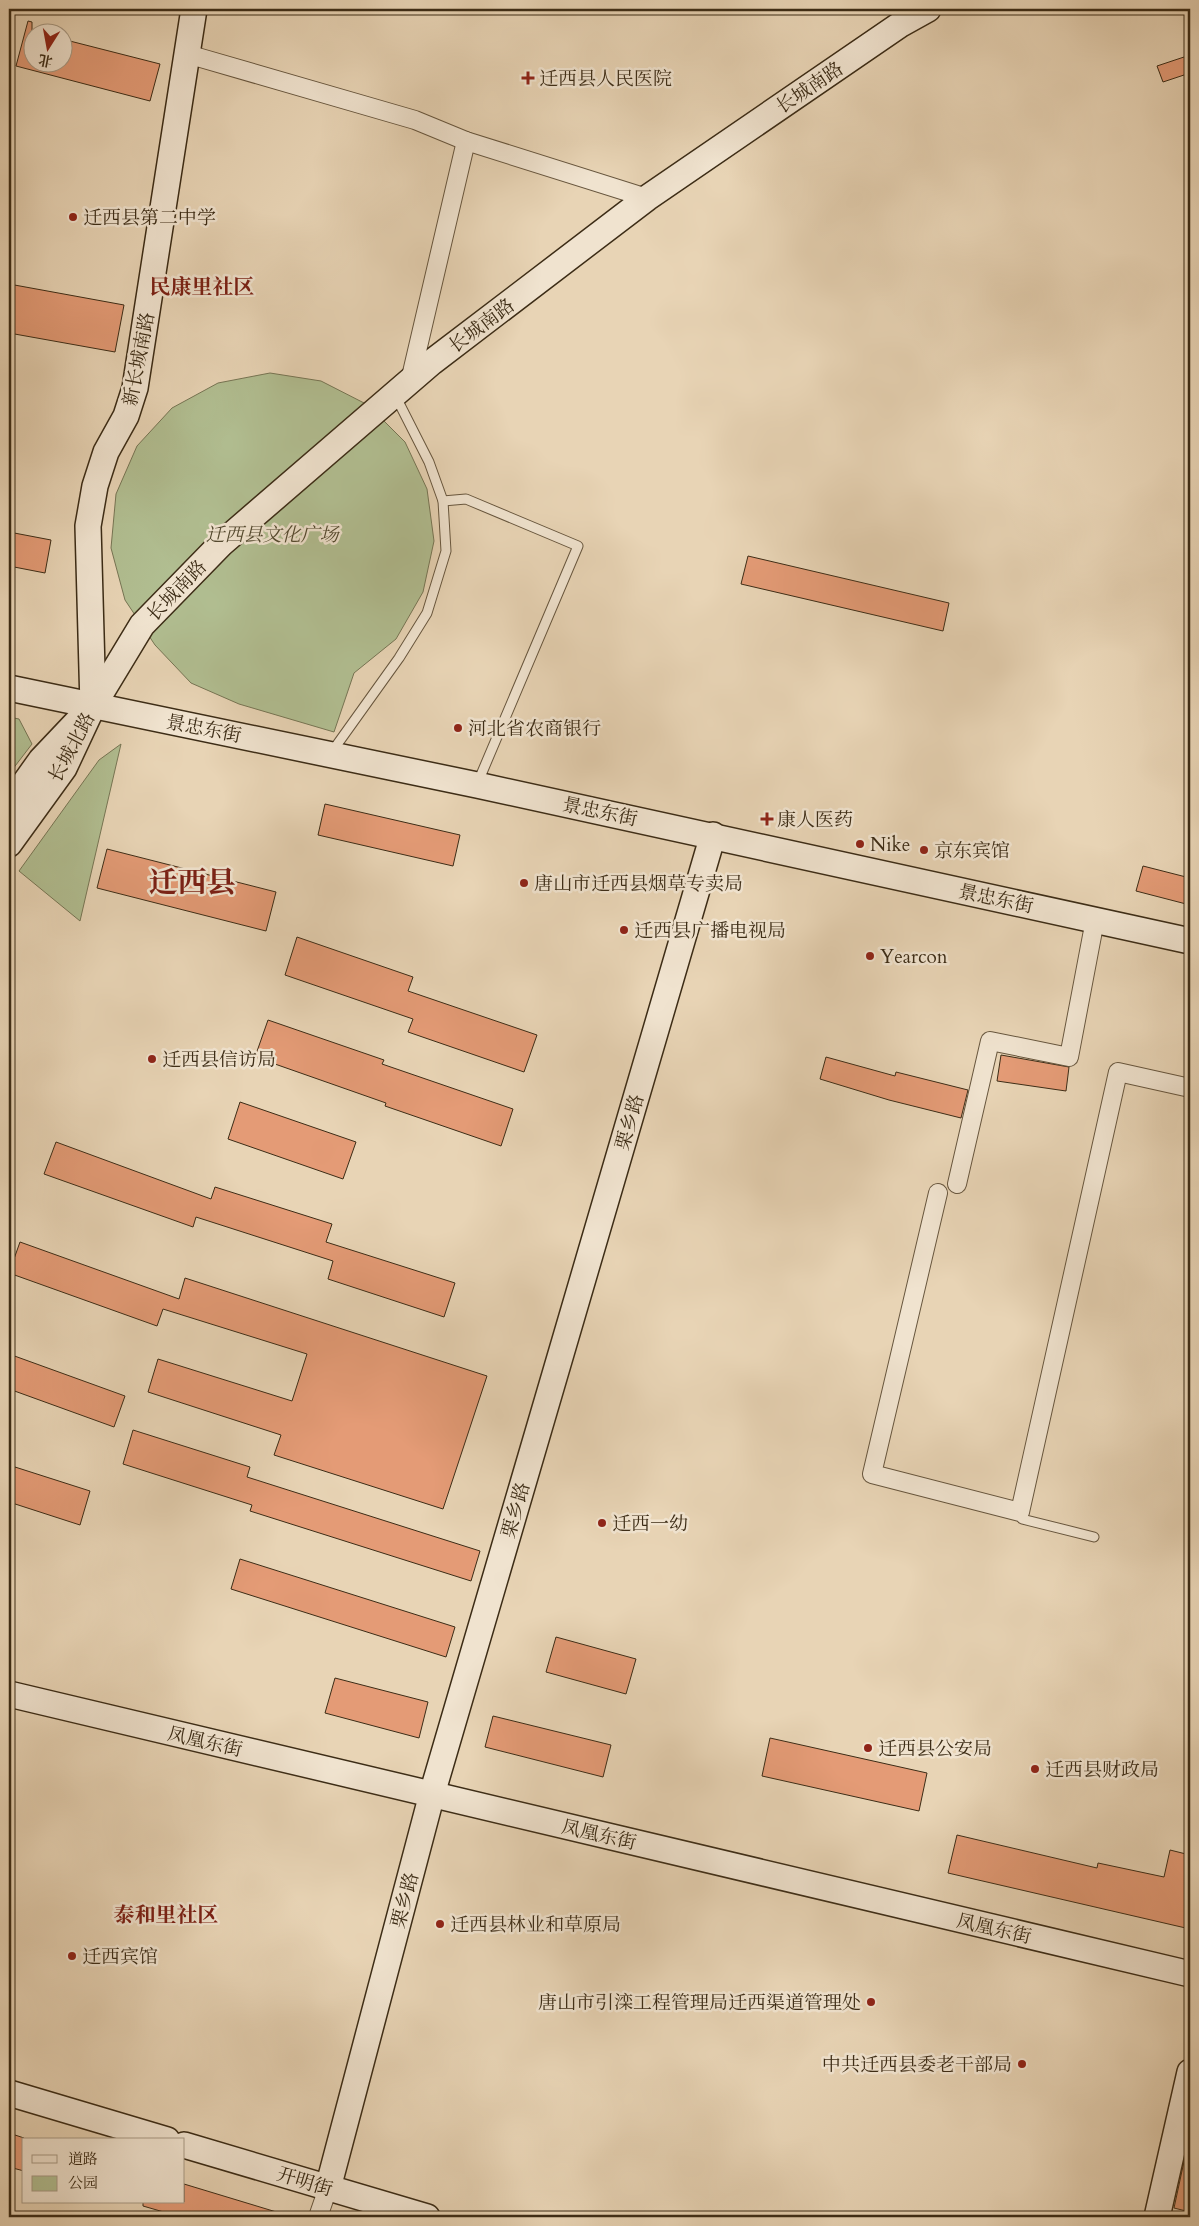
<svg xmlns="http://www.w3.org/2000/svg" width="1199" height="2226" viewBox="0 0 1199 2226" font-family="Cardo,'Noto Serif SC',serif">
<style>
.green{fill:#b1be91;stroke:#767554}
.building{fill:#e49b76;stroke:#3c2c16}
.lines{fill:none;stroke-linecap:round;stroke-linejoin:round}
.lane-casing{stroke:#67563e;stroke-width:11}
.street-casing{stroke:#67563e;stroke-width:20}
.secondary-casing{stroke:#3c2c16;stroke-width:28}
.lane{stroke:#f0e3cf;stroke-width:9}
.street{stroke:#f0e3cf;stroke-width:18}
.secondary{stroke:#f0e3cf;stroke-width:25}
.poi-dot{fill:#8f2418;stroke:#f0e3cf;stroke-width:2}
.labels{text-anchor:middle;stroke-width:5;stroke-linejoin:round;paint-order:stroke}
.poi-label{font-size:19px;fill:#3c2c16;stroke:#f0e3cf;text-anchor:start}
.street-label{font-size:19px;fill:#3c2c16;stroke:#f0e3cf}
.park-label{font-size:19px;font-style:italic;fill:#53492f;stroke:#f0e3cf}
.quarter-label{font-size:21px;font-weight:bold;fill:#7a1f14;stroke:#f0e3cf}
.town-label{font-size:29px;font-weight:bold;fill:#7a1f14;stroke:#f0e3cf}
</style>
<rect width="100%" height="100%" fill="#e8d4b5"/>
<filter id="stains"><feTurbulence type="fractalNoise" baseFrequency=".004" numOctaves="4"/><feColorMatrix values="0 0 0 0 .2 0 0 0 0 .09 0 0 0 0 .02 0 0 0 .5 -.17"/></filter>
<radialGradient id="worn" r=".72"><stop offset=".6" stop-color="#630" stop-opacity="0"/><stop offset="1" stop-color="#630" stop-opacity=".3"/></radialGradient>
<g class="green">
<polygon points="270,373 321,381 368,405 405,442 427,489 434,541 423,592 396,639 354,673 334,732 239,704 191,683 155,645 125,600 111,548 116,494 137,446 172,408 218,383"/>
<polygon points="9,717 19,719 32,744 9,774"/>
<polygon points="121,744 80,921 19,871 99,760"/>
</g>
<g class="building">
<polygon points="28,21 32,22 32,62 62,62 62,39 160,64 150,101 16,66"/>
<polygon points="1190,55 1190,73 1163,82 1157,66"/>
<polygon points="9,284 124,305 115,352 9,333"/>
<polygon points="9,532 51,540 45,573 9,566"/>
<polygon points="748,556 949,603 943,631 741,584"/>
<polygon points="325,804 460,835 453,866 318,835"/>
<polygon points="107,849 276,892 266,931 97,888"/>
<polygon points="1143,866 1190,878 1190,905 1136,891"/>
<polygon points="297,937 413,977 408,991 537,1035 524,1072 408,1032 413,1019 285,975"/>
<polygon points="268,1020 384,1060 382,1064 513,1109 501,1146 385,1106 386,1103 255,1057"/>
<polygon points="1001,1055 1069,1067 1066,1091 997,1081"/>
<polygon points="826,1057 895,1076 896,1072 968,1090 961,1118 889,1100 820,1079"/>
<polygon points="240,1102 356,1142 343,1179 228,1139"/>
<polygon points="56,1142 211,1199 215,1187 332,1224 326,1242 455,1283 444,1317 328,1279 333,1261 196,1217 193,1227 44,1174"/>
<polygon points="20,1242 179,1299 185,1278 487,1376 443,1509 274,1455 281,1435 148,1392 158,1359 292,1401 307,1354 163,1309 157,1326 9,1273"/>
<polygon points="9,1354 125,1396 114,1427 9,1389"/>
<polygon points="133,1430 250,1467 247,1477 480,1551 471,1581 250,1511 252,1505 123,1464"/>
<polygon points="15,1467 90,1491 80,1525 9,1502 9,1486"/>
<polygon points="240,1559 455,1627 446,1657 231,1589"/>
<polygon points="556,1637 636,1659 626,1694 546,1672"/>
<polygon points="335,1678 428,1702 419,1738 325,1713"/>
<polygon points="493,1716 611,1745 603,1777 485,1747"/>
<polygon points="770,1738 927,1773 919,1811 762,1776"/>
<polygon points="957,1835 1097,1868 1098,1863 1164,1877 1170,1850 1190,1855 1190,1929 948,1873"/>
<polygon points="9,2133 24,2138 24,2171 9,2167"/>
<polygon points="1185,2157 1190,2158 1190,2212 1174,2208"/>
<polygon points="184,2184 283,2214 282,2217 181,2217 143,2206 143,2202 184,2202"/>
</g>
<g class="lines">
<defs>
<g id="lane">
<polyline points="443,501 466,499 578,546 478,782"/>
<polyline points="331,753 399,658 427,613 446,551 443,501 429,462 396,397"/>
<polyline points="1020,1512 1022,1519 1094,1537"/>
</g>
<g id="street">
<polyline points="187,54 415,120 466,141 647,198"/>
<polyline points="410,381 466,141"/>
<polyline points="957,1184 990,1041 1069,1057 1095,920"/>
<polyline points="938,1193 872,1474 1020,1512 1118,1072 1190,1088"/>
<polyline points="318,2217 328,2188"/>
</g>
<g id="secondary">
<polyline points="9,688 477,785 1190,941"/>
<polyline points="93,706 88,526 95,486 106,452 126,416 135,388 194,9"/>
<polyline points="9,805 41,760 77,722"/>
<polyline points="9,844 64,768 93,706 142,625 221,544 432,362 647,198 901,24 928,9"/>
<polyline points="9,1694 1190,1974"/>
<polyline points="9,2093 167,2140"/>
<polyline points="184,2145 427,2217"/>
<polyline points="328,2188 432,1794 713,835"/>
<polyline points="1157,2217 1190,2072"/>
</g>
</defs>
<use href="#lane" class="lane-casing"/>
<use href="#street" class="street-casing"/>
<use href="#secondary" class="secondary-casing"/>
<use href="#lane" class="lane"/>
<use href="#street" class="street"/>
<use href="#secondary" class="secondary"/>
</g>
<g class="poi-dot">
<path d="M525.5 70.5h5v5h5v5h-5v5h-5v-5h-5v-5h5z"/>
<circle cx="73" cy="217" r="5"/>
<circle cx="458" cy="728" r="5"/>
<path d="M764.5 811.5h5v5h5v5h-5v5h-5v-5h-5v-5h5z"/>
<circle cx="860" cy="844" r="5"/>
<circle cx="924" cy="850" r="5"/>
<circle cx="524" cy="883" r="5"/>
<circle cx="624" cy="930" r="5"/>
<circle cx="870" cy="956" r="5"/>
<circle cx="152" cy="1059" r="5"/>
<circle cx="602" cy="1523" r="5"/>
<circle cx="868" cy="1748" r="5"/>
<circle cx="1035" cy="1769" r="5"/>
<circle cx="440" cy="1924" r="5"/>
<circle cx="72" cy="1956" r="5"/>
<circle cx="871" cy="2002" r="5"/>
<circle cx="1022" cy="2064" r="5"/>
</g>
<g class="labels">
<g class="poi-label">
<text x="539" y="85">迁西县人民医院</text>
<text x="83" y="224">迁西县第二中学</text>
<text x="468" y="735">河北省农商银行</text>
<text x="777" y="826">康人医药</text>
<text x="870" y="851">Nike</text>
<text x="934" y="857">京东宾馆</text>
<text x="534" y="890">唐山市迁西县烟草专卖局</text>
<text x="634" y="937">迁西县广播电视局</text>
<text x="880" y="963">Yearcon</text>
<text x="162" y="1066">迁西县信访局</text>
<text x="612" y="1530">迁西一幼</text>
<text x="878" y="1755">迁西县公安局</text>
<text x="1045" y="1776">迁西县财政局</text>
<text x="450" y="1931">迁西县林业和草原局</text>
<text x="82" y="1963">迁西宾馆</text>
<text x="861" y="2009" text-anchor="end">唐山市引滦工程管理局迁西渠道管理处</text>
<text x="1012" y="2071" text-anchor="end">中共迁西县委老干部局</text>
</g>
<g class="street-label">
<text transform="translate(809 87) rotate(-34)" y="7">长城南路</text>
<text transform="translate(481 325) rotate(-37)" y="7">长城南路</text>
<text transform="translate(138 359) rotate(-79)" y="7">新长城南路</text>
<text transform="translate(176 590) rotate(-46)" y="7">长城南路</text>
<text transform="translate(204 728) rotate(11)" y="7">景忠东街</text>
<text transform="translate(71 747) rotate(-62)" y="7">长城北路</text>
<text transform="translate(600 811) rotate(12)" y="7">景忠东街</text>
<text transform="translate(996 898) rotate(12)" y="7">景忠东街</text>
<text transform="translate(629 1122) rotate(-74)" y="7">栗乡路</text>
<text transform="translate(515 1510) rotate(-74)" y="7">栗乡路</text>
<text transform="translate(205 1741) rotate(13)" y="7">凤凰东街</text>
<text transform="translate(599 1834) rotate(13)" y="7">凤凰东街</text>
<text transform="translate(404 1900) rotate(-75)" y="7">栗乡路</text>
<text transform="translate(994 1928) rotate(13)" y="7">凤凰东街</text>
<text transform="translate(305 2181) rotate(17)" y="7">开明街</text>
</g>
<g class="park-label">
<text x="272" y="541">迁西县文化广场</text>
</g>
<g class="quarter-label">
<text x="202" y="294">民康里社区</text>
<text x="166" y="1922">泰和里社区</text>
</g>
<g class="town-label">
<text x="192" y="892">迁西县</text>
</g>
</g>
<rect width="1199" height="2226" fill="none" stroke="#e8d4b5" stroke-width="30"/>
<rect x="10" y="10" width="1179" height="2206" fill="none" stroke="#3c2c16" stroke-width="2.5"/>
<rect x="15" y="15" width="1169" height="2196" fill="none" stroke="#3c2c16"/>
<rect x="22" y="2138" width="162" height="65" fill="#f0e3cf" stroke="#a89a85"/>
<rect x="32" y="2155" width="25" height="8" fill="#f0e3cf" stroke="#a89a85"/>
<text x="68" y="2164" font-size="15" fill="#3c2c16">道路</text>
<rect x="32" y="2176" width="25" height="15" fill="#b1be91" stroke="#a89a85"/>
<text x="68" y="2188" font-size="15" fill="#3c2c16">公园</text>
<g transform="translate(48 48) rotate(191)"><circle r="24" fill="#f0e3cf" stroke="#a89a85"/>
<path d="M0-4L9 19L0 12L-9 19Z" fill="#8f2418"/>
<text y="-8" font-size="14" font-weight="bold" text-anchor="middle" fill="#3c2c16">北</text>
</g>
<rect width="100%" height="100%" filter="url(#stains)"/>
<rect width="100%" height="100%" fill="url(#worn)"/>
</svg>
